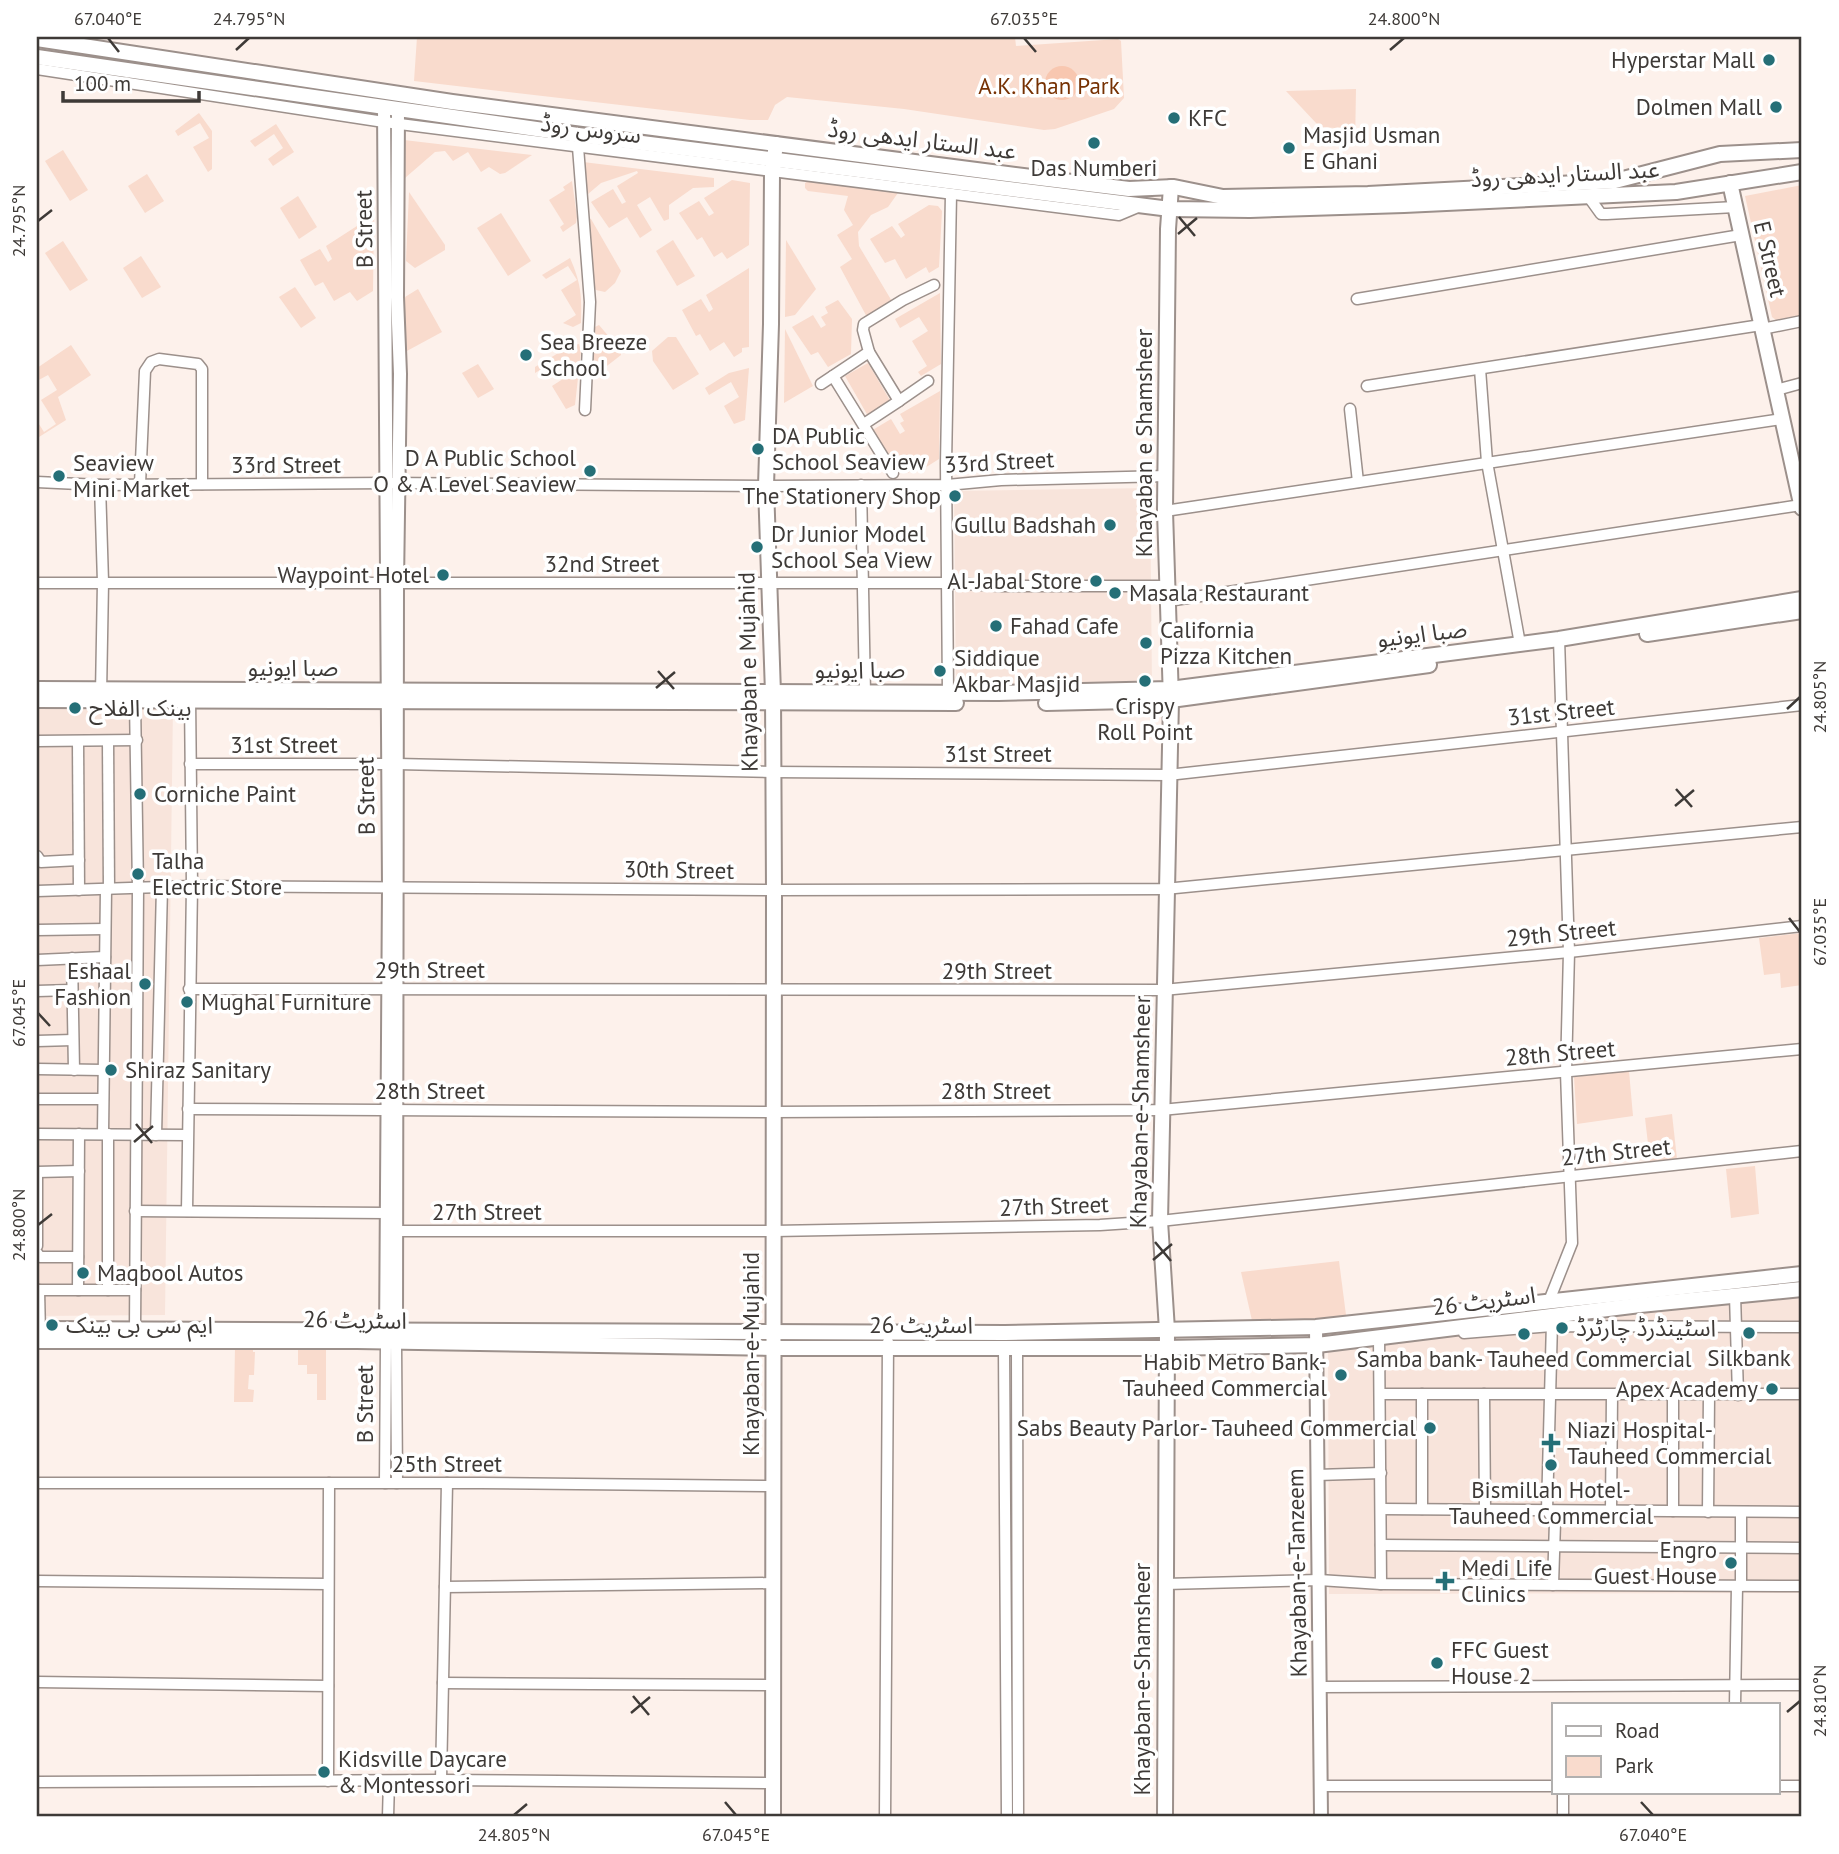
<svg xmlns="http://www.w3.org/2000/svg" width="1839" height="1854" viewBox="0 0 1839 1854" font-family="'PT Sans','Noto Sans Arabic',sans-serif">
<style>
.built{fill:#f8e4db}
.green{fill:#f9dbcd}
.water{fill:#f8c7b0}
.lines{fill:none;stroke-linecap:round;stroke-linejoin:round}
.minor-casing{stroke:#9c908b;stroke-width:13}
.tertiary-casing{stroke:#9c908b;stroke-width:16}
.secondary-casing{stroke:#9c908b;stroke-width:18}
.primary-casing{stroke:#9c908b;stroke-width:18}
.minor{stroke:#fff;stroke-width:10}
.tertiary{stroke:#fff;stroke-width:12}
.secondary{stroke:#fff;stroke-width:14}
.primary{stroke:#fff;stroke-width:14}
.ticks{fill:none;stroke:#3e3a37;stroke-width:2.5}
.poi-dot{fill:#256f77;stroke:#fff;stroke-width:2.5}
.labels{text-anchor:middle;stroke-width:7;stroke-linejoin:round;paint-order:stroke}
.poi-label{font-size:23px;fill:#3e3a37;stroke:#fff;text-anchor:start}
.park-label{font-size:23px;fill:#763103;stroke:#fff}
.street-label{font-size:23px;fill:#3e3a37;stroke:#fff}
.neatline{fill:none;stroke:#3e3a37;stroke-width:2.5}
.ticks-label{font-size:18px;text-anchor:middle;fill:#3e3a37}
</style>
<rect width="100%" height="100%" fill="#fdf1eb"/>
<g class="built">
<polygon points="1150,488 1152,686 956,689 954,491"/>
<polygon points="173,705 165,1315 37,1316 37,706"/>
<polygon points="1802,1290 1802,1593 1329,1594 1328,1346"/>
</g>
<g class="green">
<polygon points="417,37 1015,37 1016,46 1118,39 1121,41 1124,98 1114,109 1055,129 1044,130 904,109 787,97 775,105 768,120 750,120 414,81"/>
<polygon points="1356,89 1355,146 1335,145 1335,128 1322,127 1317,124 1286,91"/>
<polygon points="199,113 212,131 212,169 208,172 193,147 209,138 200,123 178,136 175,131"/>
<polygon points="276,124 294,152 273,166 268,159 283,148 274,134 255,147 250,141"/>
<polygon points="404,140 532,155 505,173 500,174 489,167 481,172 468,152 453,161 445,151 435,152 405,178"/>
<polygon points="63,150 88,190 70,201 45,161"/>
<polygon points="583,162 714,178 714,187 693,188 669,205 669,219 664,221 650,197 637,205 652,230 640,238 627,217 609,228 591,202 613,189 622,204 626,202 617,186 638,173 637,171 601,183 588,194 585,193"/>
<polygon points="147,174 164,201 145,213 128,186"/>
<polygon points="732,180 750,183 749,245 727,259 722,252 714,257 702,237 697,240 679,213 699,201 709,216 714,213 704,198"/>
<polygon points="572,181 577,217 576,223 563,232 560,227 564,224 549,200 565,190 563,187"/>
<polygon points="808,181 900,190 888,207 871,215 858,232 859,246 893,303 868,319 840,267 852,259 837,235 853,225 844,210 848,196 808,191 805,188 805,183"/>
<polygon points="1802,185 1802,315 1776,320 1772,317 1745,196"/>
<polygon points="409,192 445,245 445,250 415,268 406,261"/>
<polygon points="298,196 317,227 299,239 280,208"/>
<polygon points="929,205 938,206 942,211 939,267 929,273 926,267 906,279 895,259 885,263 870,239 892,226 901,238 905,235 898,224"/>
<polygon points="501,213 531,261 508,276 477,228"/>
<polygon points="374,215 373,291 357,301 350,292 334,301 323,282 315,286 300,260 320,249 328,262 332,259 326,246"/>
<polygon points="588,218 591,219 621,271 615,283 605,292 596,290 593,284"/>
<polygon points="673,240 695,276 677,286 656,251"/>
<polygon points="786,240 816,289 795,315 785,317"/>
<polygon points="63,241 88,280 70,291 45,253"/>
<polygon points="141,256 161,287 142,298 123,268"/>
<path d="M570,258C581,283 582,296 581,323L573,327L563,323L576,315L561,290L577,280L568,266L546,279L542,275Z"/>
<polygon points="749,268 749,347 742,348 742,352 734,357 724,342 710,351 700,334 696,336 682,310 701,299 709,312 713,309 706,295"/>
<polygon points="295,287 316,318 301,328 279,297"/>
<polygon points="418,289 442,332 405,352 405,297"/>
<polygon points="940,293 941,364 921,376 918,372 927,366 912,341 928,331 919,317 900,328 895,319"/>
<polygon points="838,300 852,319 851,354 828,367 818,352 811,355 792,327 813,315 821,328 826,325 821,317 828,313 825,307"/>
<polygon points="599,325 621,351 621,355 594,376 591,376 589,373 595,327"/>
<polygon points="785,329 813,386 784,403"/>
<polygon points="668,337 676,337 699,374 673,390 653,361 652,351"/>
<polygon points="579,344 581,351 575,405 566,409 552,386 566,377 558,363 552,366 554,369 549,372 545,367 535,373 535,367 570,346"/>
<polygon points="71,345 91,375 58,397 66,420 39,437 37,421 44,432 56,424 41,400 57,390 48,375 37,381 37,368"/>
<polygon points="868,363 891,402 868,416 845,376"/>
<polygon points="478,364 494,389 478,398 462,373"/>
<polygon points="749,368 745,420 734,424 724,406 739,397 731,382 709,395 705,388 729,373"/>
<polygon points="940,391 939,459 920,471 917,467 908,473 896,453 888,458 871,431 891,419 900,434 905,431 900,423 904,421 900,414"/>
<polygon points="1802,933 1802,985 1781,988 1780,973 1764,975 1759,938"/>
<polygon points="1629,1071 1633,1116 1577,1124 1574,1077"/>
<polygon points="1672,1114 1677,1159 1650,1161 1645,1118"/>
<polygon points="1755,1166 1759,1214 1731,1218 1726,1169"/>
<polygon points="1339,1261 1346,1315 1313,1321 1253,1325 1241,1272"/>
<polygon points="298,1344 326,1344 326,1400 317,1400 317,1374 307,1374 307,1365 298,1365"/>
<polygon points="235,1346 253,1347 253,1352 255,1352 254,1375 249,1375 248,1389 254,1390 253,1402 234,1402"/>
</g>
<circle class="water" cx="1062" cy="83" r="17"/>
<g class="lines">
<defs>
<g id="minor">
<polyline points="37,69 384,122 1119,215 1138,207"/>
<polyline points="578,147 590,302 585,410"/>
<polyline points="1588,196 1601,214 1607,214 1735,207"/>
<polyline points="1357,299 1741,235"/>
<polyline points="1762,329 1802,321"/>
<polyline points="1480,369 1487,462 1520,644"/>
<polyline points="833,376 893,473"/>
<polyline points="821,384 869,352 863,330 864,324 903,300 934,285"/>
<polyline points="1367,386 1761,325"/>
<polyline points="1776,390 1802,383"/>
<polyline points="899,401 928,381"/>
<polyline points="1350,409 1358,482"/>
<polyline points="864,424 899,401 869,352"/>
<polyline points="37,482 100,485 388,483 766,486 947,485 1001,480 1166,476"/>
<polyline points="140,484 145,371 151,362 159,359 198,364 202,369 202,484"/>
<polyline points="100,485 103,582 101,694"/>
<polyline points="861,485 865,693"/>
<polyline points="1165,511 1782,419"/>
<polyline points="37,583 948,583 1000,586 1167,586"/>
<polyline points="1168,601 1801,505"/>
<polyline points="948,693 946,464 951,194"/>
<polyline points="37,741 137,740"/>
<polyline points="108,741 109,889"/>
<polyline points="78,742 79,890"/>
<polyline points="190,764 397,764 772,772 1168,775 1802,705"/>
<polyline points="37,856 41,862 79,860"/>
<polyline points="37,891 192,886 774,890 1165,889 1802,827"/>
<polyline points="37,930 105,929"/>
<polyline points="72,958 74,1070"/>
<polyline points="37,960 105,957"/>
<polyline points="189,989 1163,990 1569,952 1802,926"/>
<polyline points="37,991 72,990"/>
<polyline points="37,1041 73,1040"/>
<polyline points="37,1069 103,1070"/>
<polyline points="37,1099 103,1099"/>
<polyline points="188,1109 774,1112 1161,1110 1802,1049"/>
<polyline points="37,1134 187,1135"/>
<polyline points="103,1134 106,889"/>
<polyline points="156,1135 162,887"/>
<polyline points="37,1172 79,1171"/>
<polyline points="135,1211 386,1213"/>
<polyline points="187,1211 192,886 190,697"/>
<polyline points="389,1231 774,1231 1100,1225 1160,1221 1802,1151"/>
<polyline points="37,1246 37,1172"/>
<polyline points="37,1253 40,1257 78,1257"/>
<polyline points="37,1290 135,1290"/>
<polyline points="39,1290 40,1335"/>
<polyline points="78,1290 79,1134"/>
<polyline points="108,1290 108,1134"/>
<polyline points="1735,1295 1738,1395"/>
<polyline points="1549,1301 1572,1243 1566,1072 1569,952 1559,639"/>
<polyline points="1552,1322 1547,1510 1555,1522 1553,1585"/>
<polyline points="135,1330 138,888 135,701"/>
<polyline points="1464,1333 1552,1326 1802,1327"/>
<polyline points="1379,1337 1381,1584"/>
<polyline points="396,1344 397,1483"/>
<polyline points="1004,1348 1007,1817"/>
<polyline points="1017,1348 1018,1817"/>
<polyline points="1380,1394 1802,1394"/>
<polyline points="1422,1394 1422,1509"/>
<polyline points="1484,1394 1485,1510"/>
<polyline points="1317,1475 1381,1473"/>
<polyline points="37,1483 481,1483 774,1486"/>
<polyline points="385,1483 386,1344"/>
<polyline points="1381,1509 1802,1512"/>
<polyline points="1611,1511 1612,1395"/>
<polyline points="1673,1511 1673,1395"/>
<polyline points="1708,1512 1709,1395"/>
<polyline points="1741,1512 1741,1586"/>
<polyline points="1381,1545 1802,1548"/>
<polyline points="37,1581 328,1584"/>
<polyline points="1165,1584 1319,1580 1381,1584 1802,1586"/>
<polyline points="445,1587 773,1583"/>
<polyline points="37,1682 328,1686"/>
<polyline points="443,1683 773,1685"/>
<polyline points="1320,1687 1802,1685"/>
<polyline points="1735,1705 1737,1586"/>
<polyline points="441,1780 447,1483"/>
<polyline points="328,1781 329,1483"/>
<polyline points="37,1782 441,1780 773,1783"/>
<polyline points="1321,1786 1554,1786"/>
<polyline points="1778,1786 1802,1786"/>
<polyline points="388,1817 389,1781"/>
<polyline points="885,1817 888,1342"/>
<polyline points="1563,1817 1563,1793"/>
</g>
<g id="tertiary">
<polyline points="384,107 389,887 386,1340"/>
<polyline points="1316,1327 1321,1817"/>
<polyline points="396,1337 397,583 400,374 397,297 398,109"/>
</g>
<g id="secondary">
<polyline points="1730,183 1802,508"/>
<polyline points="1647,634 1802,611"/>
<polyline points="37,689 998,693 1170,689 1559,639 1802,599"/>
<polyline points="37,700 956,703"/>
<polyline points="1046,703 1171,700 1429,665"/>
<polyline points="37,1329 1005,1333 1316,1327 1802,1274"/>
<polyline points="37,1341 357,1341 774,1348 1166,1348 1317,1345 1640,1305 1802,1289"/>
<polyline points="773,1817 774,890 773,693 766,486 771,324 772,173 776,144"/>
<polyline points="1165,1817 1167,1330 1160,1221 1171,700 1165,511 1168,229 1171,187"/>
</g>
<g id="primary">
<polyline points="37,39 452,102 1015,175 1129,189 1174,187 1223,197 1368,194 1615,181 1720,154 1802,150"/>
<polyline points="37,57 578,135 1170,209 1250,210 1404,205 1676,192 1802,172"/>
</g>
</defs>
<use href="#minor" class="minor-casing"/>
<use href="#tertiary" class="tertiary-casing"/>
<use href="#secondary" class="secondary-casing"/>
<use href="#primary" class="primary-casing"/>
<use href="#minor" class="minor"/>
<use href="#tertiary" class="tertiary"/>
<use href="#secondary" class="secondary"/>
<use href="#primary" class="primary"/>
</g>
<path class="ticks" d="M108,38L119,52M1024,38L1036,52M236,50L249,38M1390,50L1404,38M1179,217L1195,236M38,221L52,210M1178,234L1197,218M658,671L674,689M656,688L675,672M1787,709L1800,697M1676,789L1692,807M1675,806L1694,790M1789,918L1800,932M38,1013L50,1026M136,1124L152,1143M134,1142L153,1126M38,1225L52,1214M1155,1242L1171,1261M1153,1260L1172,1244M633,1696L649,1715M1787,1712L1800,1701M631,1713L650,1697M725,1802L736,1815M1641,1802L1653,1815M514,1815L527,1804"/>
<g class="poi-dot">
<circle cx="1769" cy="60" r="7"/>
<circle cx="1776" cy="107" r="7"/>
<circle cx="1174" cy="118" r="7"/>
<circle cx="1094" cy="143" r="7"/>
<circle cx="1289" cy="148" r="7"/>
<circle cx="526" cy="355" r="7"/>
<circle cx="758" cy="449" r="7"/>
<circle cx="590" cy="471" r="7"/>
<circle cx="59" cy="476" r="7"/>
<circle cx="955" cy="496" r="7"/>
<circle cx="1110" cy="525" r="7"/>
<circle cx="757" cy="547" r="7"/>
<circle cx="443" cy="575" r="7"/>
<circle cx="1096" cy="581" r="7"/>
<circle cx="1115" cy="593" r="7"/>
<circle cx="996" cy="626" r="7"/>
<circle cx="1146" cy="643" r="7"/>
<circle cx="940" cy="671" r="7"/>
<circle cx="1145" cy="681" r="7"/>
<circle cx="75" cy="708" r="7"/>
<circle cx="140" cy="794" r="7"/>
<circle cx="138" cy="874" r="7"/>
<circle cx="145" cy="984" r="7"/>
<circle cx="187" cy="1002" r="7"/>
<circle cx="111" cy="1070" r="7"/>
<circle cx="83" cy="1273" r="7"/>
<circle cx="52" cy="1325" r="7"/>
<circle cx="1562" cy="1328" r="7"/>
<circle cx="1749" cy="1333" r="7"/>
<circle cx="1524" cy="1334" r="7"/>
<circle cx="1341" cy="1375" r="7"/>
<circle cx="1772" cy="1389" r="7"/>
<circle cx="1430" cy="1428" r="7"/>
<path d="M1547.5 1432.5h7v7h7v7h-7v7h-7v-7h-7v-7h7z"/>
<circle cx="1551" cy="1465" r="7"/>
<circle cx="1731" cy="1563" r="7"/>
<path d="M1441.5 1570.5h7v7h7v7h-7v7h-7v-7h-7v-7h7z"/>
<circle cx="1437" cy="1663" r="7"/>
<circle cx="324" cy="1772" r="7"/>
</g>
<g class="labels">
<g class="poi-label">
<text x="1755" y="68" text-anchor="end">Hyperstar Mall</text>
<text x="1762" y="115" text-anchor="end">Dolmen Mall</text>
<text x="1188" y="126">KFC</text>
<text x="1303" y="143">Masjid Usman<tspan x="1303" dy="26">E Ghani</tspan></text>
<text x="1094" y="176" text-anchor="middle">Das Numberi</text>
<text x="540" y="350">Sea Breeze<tspan x="540" dy="26">School</tspan></text>
<text x="772" y="444">DA Public<tspan x="772" dy="26">School Seaview</tspan></text>
<text x="576" y="466" text-anchor="end">D A Public School<tspan x="576" dy="26">O &amp; A Level Seaview</tspan></text>
<text x="73" y="471">Seaview<tspan x="73" dy="26">Mini Market</tspan></text>
<text x="941" y="504" text-anchor="end">The Stationery Shop</text>
<text x="1096" y="533" text-anchor="end">Gullu Badshah</text>
<text x="771" y="542">Dr Junior Model<tspan x="771" dy="26">School Sea View</tspan></text>
<text x="429" y="583" text-anchor="end">Waypoint Hotel</text>
<text x="1082" y="589" text-anchor="end">Al-Jabal Store</text>
<text x="1129" y="601">Masala Restaurant</text>
<text x="1010" y="634">Fahad Cafe</text>
<text x="1160" y="638">California<tspan x="1160" dy="26">Pizza Kitchen</tspan></text>
<text x="954" y="666">Siddique<tspan x="954" dy="26">Akbar Masjid</tspan></text>
<text x="1145" y="714" text-anchor="middle">Crispy<tspan x="1145" dy="26">Roll Point</tspan></text>
<text x="89" y="716">بینک الفلاح</text>
<text x="154" y="802">Corniche Paint</text>
<text x="152" y="869">Talha<tspan x="152" dy="26">Electric Store</tspan></text>
<text x="131" y="979" text-anchor="end">Eshaal<tspan x="131" dy="26">Fashion</tspan></text>
<text x="201" y="1010">Mughal Furniture</text>
<text x="125" y="1078">Shiraz Sanitary</text>
<text x="97" y="1281">Maqbool Autos</text>
<text x="66" y="1333">ایم سی بی بینک</text>
<text x="1576" y="1336">اسٹینڈرڈ چارٹرڈ</text>
<text x="1749" y="1366" text-anchor="middle">Silkbank</text>
<text x="1524" y="1367" text-anchor="middle">Samba bank- Tauheed Commercial</text>
<text x="1327" y="1370" text-anchor="end">Habib Metro Bank-<tspan x="1327" dy="26">Tauheed Commercial</tspan></text>
<text x="1758" y="1397" text-anchor="end">Apex Academy</text>
<text x="1416" y="1436" text-anchor="end">Sabs Beauty Parlor- Tauheed Commercial</text>
<text x="1567" y="1438">Niazi Hospital-<tspan x="1567" dy="26">Tauheed Commercial</tspan></text>
<text x="1551" y="1498" text-anchor="middle">Bismillah Hotel-<tspan x="1551" dy="26">Tauheed Commercial</tspan></text>
<text x="1717" y="1558" text-anchor="end">Engro<tspan x="1717" dy="26">Guest House</tspan></text>
<text x="1461" y="1576">Medi Life<tspan x="1461" dy="26">Clinics</tspan></text>
<text x="1451" y="1658">FFC Guest<tspan x="1451" dy="26">House 2</tspan></text>
<text x="338" y="1767">Kidsville Daycare<tspan x="338" dy="26">&amp; Montessori</tspan></text>
</g>
<g class="park-label">
<text x="1049" y="94">A.K. Khan Park</text>
</g>
<g class="street-label">
<text transform="translate(591 129) rotate(7)" y="8">سروس روڈ</text>
<text transform="translate(922 140) rotate(7)" y="8">عبد الستار ایدھی روڈ</text>
<text transform="translate(1565 174) rotate(-3)" y="8">عبد الستار ایدھی روڈ</text>
<text transform="translate(364 229) rotate(-91)" y="8">B Street</text>
<text transform="translate(1770 259) rotate(77)" y="8">E Street</text>
<text transform="translate(1144 443) rotate(-90)" y="8">Khayaban e Shamsheer</text>
<text transform="translate(999 462) rotate(-3)" y="8">33rd Street</text>
<text x="286" y="473">33rd Street</text>
<text x="602" y="572">32nd Street</text>
<text transform="translate(1422 634) rotate(-7)" y="8">صبا ایونیو</text>
<text x="293" y="676">صبا ایونیو</text>
<text x="860" y="678">صبا ایونیو</text>
<text transform="translate(748 672) rotate(-91)" y="8">Khayaban e Mujahid</text>
<text transform="translate(1561 712) rotate(-6)" y="8">31st Street</text>
<text x="284" y="753">31st Street</text>
<text x="998" y="762">31st Street</text>
<text transform="translate(366 796) rotate(-91)" y="8">B Street</text>
<text transform="translate(679 870) rotate(1)" y="8">30th Street</text>
<text transform="translate(1561 933) rotate(-6)" y="8">29th Street</text>
<text x="430" y="978">29th Street</text>
<text x="997" y="979">29th Street</text>
<text transform="translate(1560 1053) rotate(-5)" y="8">28th Street</text>
<text x="430" y="1099">28th Street</text>
<text x="996" y="1099">28th Street</text>
<text transform="translate(1140 1112) rotate(-89)" y="8">Khayaban-e-Shamsheer</text>
<text transform="translate(1616 1152) rotate(-6)" y="8">27th Street</text>
<text transform="translate(1054 1206) rotate(-2)" y="8">27th Street</text>
<text x="487" y="1220">27th Street</text>
<text transform="translate(1484 1301) rotate(-7)" y="8">اسٹریٹ 26</text>
<text transform="translate(355 1320) rotate(1)" y="8">اسٹریٹ 26</text>
<text x="921" y="1333">اسٹریٹ 26</text>
<text transform="translate(751 1354) rotate(-90)" y="8">Khayaban-e-Mujahid</text>
<text transform="translate(365 1404) rotate(-90)" y="8">B Street</text>
<text x="447" y="1472">25th Street</text>
<text transform="translate(1297 1573) rotate(-91)" y="8">Khayaban-e-Tanzeem</text>
<text transform="translate(1142 1679) rotate(-90)" y="8">Khayaban-e-Shamsheer</text>
</g>
</g>
<rect width="1839" height="1854" fill="none" stroke="#ffffff" stroke-width="77"/>
<rect x="1552" y="1703" width="228" height="91" fill="#ffffff" stroke="#b2b0af" stroke-width="2"/>
<rect x="1566" y="1726" width="35" height="10" fill="#ffffff" stroke="#b2b0af" stroke-width="2"/>
<text x="1615" y="1738" font-size="21" fill="#3e3a37">Road</text>
<rect x="1566" y="1756" width="35" height="21" fill="#f9dbcd" stroke="#b2b0af" stroke-width="2"/>
<text x="1615" y="1773" font-size="21" fill="#3e3a37">Park</text>
<path d="M63 91v10h136v-10" fill="none" stroke="#3e3a37" stroke-width="3.5"/>
<text x="74" y="91" font-size="21" fill="#3e3a37" stroke="#ffffff" stroke-width="5" paint-order="stroke">100 m</text>
<rect x="38" y="38" width="1762" height="1777" class="neatline"/>
<g class="ticks-label">
<text x="108" y="25">67.040°E</text>
<text x="249" y="25">24.795°N</text>
<text x="1024" y="25">67.035°E</text>
<text x="1404" y="25">24.800°N</text>
<text transform="translate(19 221) rotate(-90)" y="6">24.795°N</text>
<text transform="translate(1820 697) rotate(-90)" y="6">24.805°N</text>
<text transform="translate(1820 932) rotate(-90)" y="6">67.035°E</text>
<text transform="translate(19 1013) rotate(-90)" y="6">67.045°E</text>
<text transform="translate(19 1225) rotate(-90)" y="6">24.800°N</text>
<text transform="translate(1820 1701) rotate(-90)" y="6">24.810°N</text>
<text x="514" y="1841">24.805°N</text>
<text x="736" y="1841">67.045°E</text>
<text x="1653" y="1841">67.040°E</text>
</g>
</svg>
